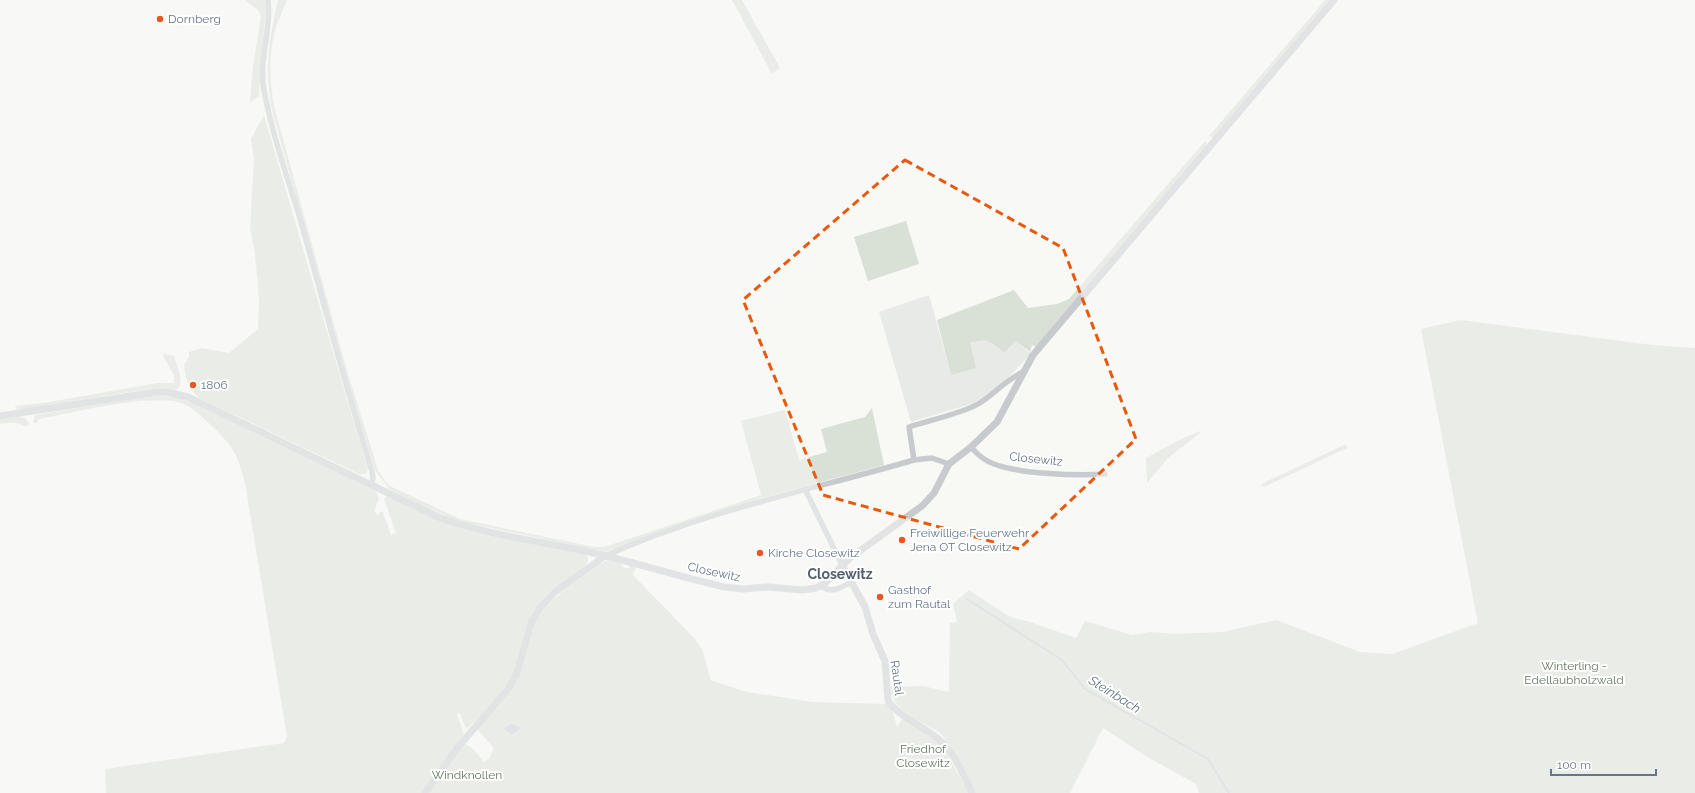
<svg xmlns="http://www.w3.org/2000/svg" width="1695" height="793" viewBox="0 0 1695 793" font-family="Raleway,sans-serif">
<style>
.built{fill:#e8eae8}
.green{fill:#d9e0d5}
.water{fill:#c1cbd0}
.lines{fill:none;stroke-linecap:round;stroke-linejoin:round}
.stream{stroke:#c1cbd0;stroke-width:2}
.minor{stroke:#c7cbce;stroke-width:5.5}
.tertiary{stroke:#c7cbce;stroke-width:7}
.marked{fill:none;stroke:#e8590c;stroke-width:3;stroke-dasharray:8 5;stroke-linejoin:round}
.poi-dot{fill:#ee561f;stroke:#fff;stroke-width:1.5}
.labels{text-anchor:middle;stroke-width:4;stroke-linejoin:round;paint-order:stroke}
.poi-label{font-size:12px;fill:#657788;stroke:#fff;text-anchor:start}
.street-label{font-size:12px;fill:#657788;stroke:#fff}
.park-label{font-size:12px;fill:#647960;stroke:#fff}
.water-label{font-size:13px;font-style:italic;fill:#617983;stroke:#fff}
.quarter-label{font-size:14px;font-weight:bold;fill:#53606c;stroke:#fff}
</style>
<rect width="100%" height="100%" fill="#f8f8f5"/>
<polygon class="built" points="929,295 951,375 970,343 980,340 989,341 1004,353 1016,341 1031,354 999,387 974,403 911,422 879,312"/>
<g class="green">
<path d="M246,0H265L266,5L259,96L250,102L253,67L261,16C259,7 250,7 246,0Z"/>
<path d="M278,0H287C283,11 276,23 274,35C268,60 270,86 275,110L345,364L378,470L385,481L390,486L460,519L594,547H604L761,495L741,421L785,410L799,460L827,452L821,429L865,417L872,408L884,465L762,498L605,552L458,521L418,504L389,489L375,470L348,387L272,110C264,69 269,40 278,0Z"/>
<polygon points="732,0 742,0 780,68 772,74"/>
<polygon points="1325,0 1329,0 1214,138 1209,136"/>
<path d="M264,115C299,233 332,352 368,469L366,474H359L199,398C189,391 185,376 184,365L189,356V352L201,348L229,353L258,329L259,299L255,254L250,228L254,159L251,139Z"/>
<path d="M1205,141L1208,146L1036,347L1032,345L1030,352L1016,341L1004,353C991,342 988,337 970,343L976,368L951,375L937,320L1014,290L1028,308L1057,304L1069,299Z"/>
<polygon points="906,221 919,264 868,281 854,237"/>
<path d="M1460,320L1652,345L1695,348V793H1199L1196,784L1149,758L1103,728L1070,793H975C964,772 955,750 939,732C921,722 891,710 890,687L923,686L949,692L950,623L957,622L953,604L969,590L1010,617L1030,622L1076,638L1085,621L1132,635L1150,632L1176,634L1223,632L1276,620L1360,652L1392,654L1478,623L1421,329Z"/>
<path d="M162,354L174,356C177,366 183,378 179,388L175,390L157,388L122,393L17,411L15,406L43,403L158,383H174V375Z"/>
<path d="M156,395L172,396L186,400L376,490L379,499L374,511L378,516L380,512H383L391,535L396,533L384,499L388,495L438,519L587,554L588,562L585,566L537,607C522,627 523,651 514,673C505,695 484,714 466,729L460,713L457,714L464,735L422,793H106L105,769L284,743L287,736L245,483C238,455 233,446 212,426C204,419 194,408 184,404C153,392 73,413 39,419L37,423H33L35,415Z"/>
<path d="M21,417L25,418L30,424L25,427C18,421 9,423 0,424V419Z"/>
<polygon points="1200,431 1200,433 1168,458 1147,483 1146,458 1177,441"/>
<polygon points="1346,444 1347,448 1264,487 1261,484"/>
<polygon points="608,560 622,564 624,568 629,568 629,565 636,567 633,575 695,639 703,652 710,677 710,680 747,692 813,702 888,704 892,709 897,727 902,719 907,720 937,742 946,752 969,793 429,793 464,743 472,748 484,762 489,759 494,748 477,729 512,690 520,674 533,625 543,610 564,590 600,564"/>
</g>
<polygon class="water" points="512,724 521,728 511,735 504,728"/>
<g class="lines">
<polyline class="stream" points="967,599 1062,660 1085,689 1208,759 1229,793"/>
<g class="minor">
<path d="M268,0C272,30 258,60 264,90C272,133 286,174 299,215C323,300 345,386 372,471L373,478L371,484"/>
<path d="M971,447C977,454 985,461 994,464C1020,474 1076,476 1105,474"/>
<path d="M914,460L909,427C927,421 963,413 978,404C993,395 1007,379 1023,372"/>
<polyline points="805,489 842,565"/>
<path d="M605,556C704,511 811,490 914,460L932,458L949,464"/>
<path d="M821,586C831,594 841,588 851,582"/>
</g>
<g class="tertiary">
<path d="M0,416L156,392H167L188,397L438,517C484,534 532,540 580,550C628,560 676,576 724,587L743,589L768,587L803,590L816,588L825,583L850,558L922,506L934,493L949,464L971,447L997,422L1033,355L1334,0"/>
<path d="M842,565L865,607L873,634L885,661L888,701C900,717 922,726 937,738C954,751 963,774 972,793"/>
<polyline points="425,793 458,747 509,688 517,673 531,623 540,608 555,592 605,556"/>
</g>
</g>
<path d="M0 0H1695V793H0ZM905,160L1063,248L1136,439L1019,549L823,495L743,300Z" fill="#f8f8f5" fill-opacity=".55" fill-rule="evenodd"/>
<path class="marked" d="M905,160L1063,248L1136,439L1019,549L823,495L743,300Z"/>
<g class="poi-dot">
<circle cx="160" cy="19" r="4"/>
<circle cx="193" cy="385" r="4"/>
<circle cx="902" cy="540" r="4"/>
<circle cx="760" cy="553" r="4"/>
<circle cx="880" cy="597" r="4"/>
</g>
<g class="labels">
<g class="poi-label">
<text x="168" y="23">Dornberg</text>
<text x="201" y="389">1806</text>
<text x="910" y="537">Freiwillige Feuerwehr<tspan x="910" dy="14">Jena OT Closewitz</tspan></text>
<text x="768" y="557">Kirche Closewitz</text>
<text x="888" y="594">Gasthof<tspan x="888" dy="14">zum Rautal</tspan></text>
</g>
<g class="street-label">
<text transform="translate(1036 459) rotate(6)" y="4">Closewitz</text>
<text transform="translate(714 572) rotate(12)" y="4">Closewitz</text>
<text transform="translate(897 678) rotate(82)" y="4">Rautal</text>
</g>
<g class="park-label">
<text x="1574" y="670">Winterling -<tspan x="1574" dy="14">Edellaubholzwald</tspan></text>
<text x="923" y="753">Friedhof<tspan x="923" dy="14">Closewitz</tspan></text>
<text x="467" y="779">Windknollen</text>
</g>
<g class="water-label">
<text transform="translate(1115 694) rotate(32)" y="5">Steinbach</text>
</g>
<g class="quarter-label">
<text x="840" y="579">Closewitz</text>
</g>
</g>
<path d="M1551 769v6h105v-6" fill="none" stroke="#657788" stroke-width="2"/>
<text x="1557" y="769" font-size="12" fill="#657788" stroke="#ffffff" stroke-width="3" paint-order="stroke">100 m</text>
</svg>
